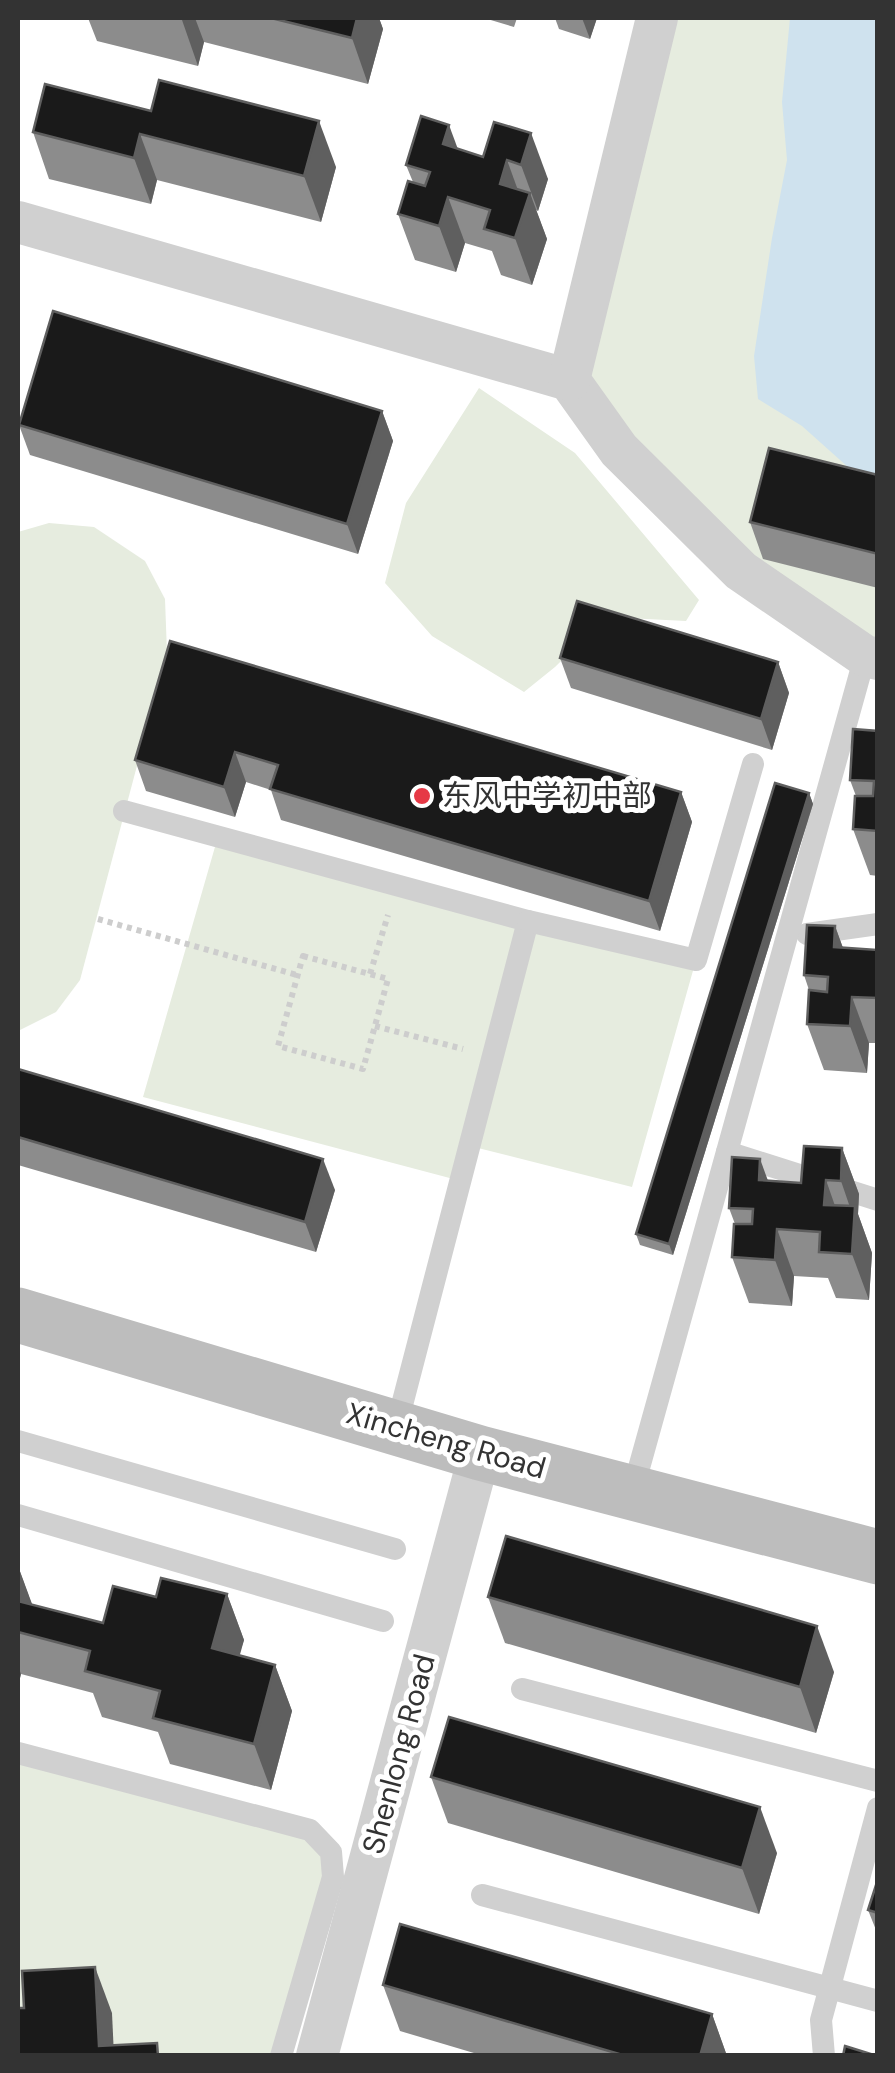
<svg xmlns="http://www.w3.org/2000/svg" width="895" height="2073" viewBox="0 0 895 2073" font-family="'DM Sans','Noto Sans SC',sans-serif">
<style>
.green{fill:#e6ecdf}
.water{fill:#cfe2ee}
.lines{fill:none;stroke-linecap:round;stroke-linejoin:round}
.path{stroke:#cdcdcd;stroke-width:6;stroke-dasharray:5 5;stroke-linecap:butt}
.lane{stroke:#d0d0d0;stroke-width:22}
.street{stroke:#d0d0d0;stroke-width:42}
.secondary{stroke:#bdbdbd;stroke-width:55}
.wall{fill:#8c8c8c}
.shaded-wall{fill:#5f5f5f}
.building{fill:#1a1a1a;stroke:#5f5f5f;stroke-width:2.5}
.poi-dot{fill:#e63946;stroke:#fff;stroke-width:4}
.labels{text-anchor:middle;stroke-width:10;stroke-linejoin:round;paint-order:stroke}
.poi-label{font-size:30px;fill:#333;stroke:#fff;text-anchor:start}
.street-label{font-size:30px;fill:#333;stroke:#fff}
</style>
<rect width="100%" height="100%" fill="#fff"/>
<g class="green">
<polygon points="657,18 877,18 877,659 741,571 569,380"/>
<polygon points="479,388 575,453 699,600 686,621 606,617 555,667 524,692 432,636 385,583 406,503"/>
<polygon points="49,523 94,527 145,561 165,599 167,653 80,980 56,1012 18,1031 18,532"/>
<polygon points="219,833 696,960 632,1187 470,1146 461,1181 143,1097"/>
<polygon points="18,1753 310,1830 331,1852 281,2055 18,2055"/>
</g>
<polygon class="water" points="790,18 877,18 877,475 849,468 802,426 758,399 754,356 772,238 787,160 782,102"/>
<g class="lines">
<g class="path">
<polyline points="98,919 297,975"/>
<polygon points="303,956 388,979 363,1069 278,1046"/>
<polyline points="370,974 388,915"/>
<polyline points="375,1026 463,1049"/>
</g>
<g class="lane">
<polyline points="124,811 528,921 396,1428"/>
<polyline points="528,921 696,960 753,764"/>
<polyline points="807,934 878,924"/>
<polyline points="727,1152 878,1200"/>
<polyline points="18,1441 395,1549"/>
<polyline points="632,1493 865,656"/>
<polyline points="18,1515 383,1621"/>
<polyline points="522,1689 878,1781"/>
<polyline points="18,1753 310,1830 331,1852 333,1877 281,2056"/>
<polyline points="482,1895 878,2001"/>
<polyline points="824,2056 821,2020 878,1808"/>
</g>
<g class="street">
<polyline points="18,222 569,380 619,450 741,571 865,656 878,659"/>
<polyline points="569,380 657,18"/>
<polyline points="317,2056 480,1453"/>
</g>
<polyline class="secondary" points="18,1315 480,1453 878,1557"/>
</g>
<g class="wall">
<polygon points="88,18 379,18 383,29 368,84 204,42 198,66 97,41"/>
<polygon points="484,18 517,18 514,27"/>
<polygon points="555,18 597,18 590,39 559,29"/>
<polygon points="45,84 336,167 321,222 157,180 151,204 49,179 33,132"/>
<polygon points="494,122 548,179 538,211 536,210 547,239 532,285 501,275 492,251 465,243 456,272 415,260 398,214 413,182 406,165 458,149 483,157"/>
<polygon points="382,411 393,441 358,554 30,455 19,425"/>
<polygon points="878,475 878,588 763,559 750,522"/>
<polygon points="170,641 681,792 692,822 660,931 281,820 271,790 246,782 235,817 146,791 135,760"/>
<polygon points="560,658 778,662 789,693 772,750 571,688"/>
<polygon points="878,731 878,876 870,875 853,829 856,796 850,780"/>
<polygon points="809,793 813,804 673,1255 640,1245 636,1234"/>
<polygon points="835,926 843,948 877,950 878,936 878,1043 869,1043 867,1073 824,1070 807,1024 809,990 804,975"/>
<polygon points="18,1069 335,1190 316,1252 18,1165"/>
<polygon points="842,1148 859,1194 858,1214 872,1253 869,1300 836,1298 828,1278 794,1276 792,1306 749,1303 732,1257 735,1224 729,1208 768,1181 801,1183"/>
<polygon points="18,1566 32,1605 103,1623 156,1597 227,1594 244,1640 239,1655 275,1665 292,1711 271,1790 170,1764 158,1732 102,1717 93,1693 21,1674 18,1686"/>
<polygon points="488,1597 834,1672 816,1733 505,1643"/>
<polygon points="431,1777 777,1853 759,1914 448,1823"/>
<polygon points="878,1879 878,1935 868,1910"/>
<polygon points="383,1985 712,2014 727,2056 484,2056 400,2031"/>
</g>
<g class="shaded-wall">
<polygon points="182,18 195,18 204,42 198,66 182,20"/>
<polygon points="357,18 379,18 383,29 368,84 352,38"/>
<polygon points="582,18 597,18 590,39"/>
<polygon points="319,121 336,167 321,222 304,176"/>
<polygon points="449,125 466,171 443,144"/>
<polygon points="531,133 548,179 538,211 521,165"/>
<polygon points="140,134 157,180 151,204 134,158"/>
<polygon points="507,160 524,207 500,184"/>
<polygon points="530,193 547,239 532,285 515,238"/>
<polygon points="448,197 465,243 456,272 439,226"/>
<polygon points="382,411 393,441 358,554 347,524"/>
<polygon points="778,662 789,693 772,750 761,719"/>
<polygon points="235,752 246,782 235,817 224,787"/>
<polygon points="681,792 692,822 660,931 649,901"/>
<polygon points="809,793 813,804 673,1255 669,1244"/>
<polygon points="835,926 852,973 834,947"/>
<polygon points="852,997 869,1043 867,1073 850,1026"/>
<polygon points="842,1148 859,1194 858,1214 872,1253 869,1300 852,1254 854,1219 841,1181"/>
<polygon points="323,1159 335,1190 316,1252 305,1222"/>
<polygon points="760,1159 777,1205 759,1180"/>
<polygon points="826,1180 842,1226 824,1205"/>
<polygon points="777,1229 794,1276 792,1306 775,1260"/>
<polygon points="18,1566 35,1612 18,1623"/>
<polygon points="227,1594 244,1640 229,1694 212,1648"/>
<polygon points="817,1626 834,1672 816,1733 800,1687"/>
<polygon points="275,1665 292,1711 271,1790 254,1744"/>
<polygon points="18,1666 21,1674 18,1686"/>
<polygon points="760,1807 777,1853 759,1914 742,1868"/>
<polygon points="95,1967 112,2013 114,2056 99,2046"/>
<polygon points="712,2014 727,2056 700,2056"/>
</g>
<g class="building">
<polygon points="271,18 357,18 352,38"/>
<polygon points="159,80 319,121 304,176 140,134 134,158 33,132 45,84 151,111"/>
<polygon points="421,116 449,125 443,144 483,157 494,122 531,133 521,165 507,160 500,184 530,193 515,238 484,229 490,210 448,197 439,226 398,214 408,181 425,186 430,172 406,165"/>
<polygon points="53,311 382,411 347,524 19,425"/>
<polygon points="769,448 878,475 878,554 750,522"/>
<polygon points="577,601 778,662 761,719 560,658"/>
<polygon points="170,641 681,792 649,901 270,789 278,765 235,752 224,787 135,760"/>
<polygon points="853,729 878,731 878,831 853,829 855,796 873,796 874,781 850,780"/>
<polygon points="775,783 809,793 669,1244 636,1234"/>
<polygon points="807,925 835,926 834,947 877,950 878,936 878,998 852,997 850,1026 807,1024 809,990 827,992 828,977 804,975"/>
<polygon points="18,1069 323,1159 305,1222 18,1137"/>
<polygon points="804,1146 842,1148 841,1181 826,1180 824,1205 855,1206 852,1254 819,1252 820,1232 777,1229 775,1260 732,1257 734,1224 752,1224 753,1209 729,1208 732,1157 760,1159 759,1180 801,1183"/>
<polygon points="506,1536 817,1626 800,1687 488,1597"/>
<polygon points="161,1578 227,1594 212,1648 275,1665 254,1744 153,1718 160,1691 85,1671 90,1651 18,1632 18,1601 103,1623 113,1586 156,1597"/>
<polygon points="449,1717 760,1807 742,1868 431,1777"/>
<polygon points="878,1879 878,1913 868,1910"/>
<polygon points="400,1924 712,2014 700,2056 626,2056 383,1985"/>
<polygon points="95,1967 99,2046 157,2043 158,2056 18,2056 18,2008 24,2008 22,1971"/>
<polygon points="845,2046 877,2056 843,2056"/>
</g>
<circle class="poi-dot" cx="422" cy="796" r="10"/>
<g class="labels">
<g class="poi-label">
<text x="442" y="806">东风中学初中部</text>
</g>
<g class="street-label">
<text transform="translate(446 1441) rotate(16)" y="10">Xincheng Road</text>
<text transform="translate(399 1754) rotate(-75)" y="10">Shenlong Road</text>
</g>
</g>
<rect width="895" height="2073" fill="none" stroke="#333333" stroke-width="40"/>
</svg>
